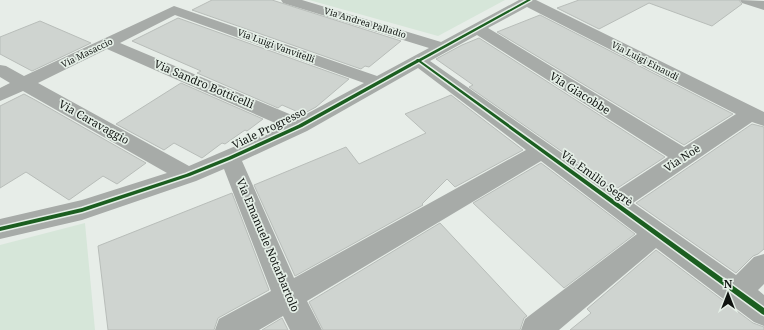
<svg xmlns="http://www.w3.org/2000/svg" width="764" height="330" viewBox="0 0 764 330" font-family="'Noto Serif',serif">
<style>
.green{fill:#d6e6d9}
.building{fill:#cfd4d0;stroke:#b8bdb9}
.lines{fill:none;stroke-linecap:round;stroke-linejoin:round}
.street{fill:#a7aba8;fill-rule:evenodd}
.cycleway-casing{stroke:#e5efe7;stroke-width:3}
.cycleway{fill:#1b5e20;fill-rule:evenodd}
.labels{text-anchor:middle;stroke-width:3.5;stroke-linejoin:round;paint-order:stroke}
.far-street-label{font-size:9px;fill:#0f1310;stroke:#e5efe7}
.street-label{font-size:11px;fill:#0f1310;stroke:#e5efe7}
</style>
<rect width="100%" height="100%" fill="#e7ede8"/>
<g class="green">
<polygon points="309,0 505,0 438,36"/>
<polygon points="85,223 95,330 0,330 0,245"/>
</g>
<g class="building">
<polygon points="212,0 272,0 401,41 369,67 365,66 361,69 192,10"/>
<polygon points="579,0 739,0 742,4 712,26 649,3 599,29 557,8"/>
<polygon points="540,15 733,114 684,145 497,32"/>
<polygon points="178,18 349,79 316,107 303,114 282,105 278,108 197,73 201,71 132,41"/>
<polygon points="40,21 91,43 32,71 0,54 0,37"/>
<polygon points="479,38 665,157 616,189 469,87 473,85 436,59 462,45"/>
<polygon points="181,83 263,119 247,131 245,130 225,144 222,143 202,158 174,143 164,150 116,124"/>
<polygon points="24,94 37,101 146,163 117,184 103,176 69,200 26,172 0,188 0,106"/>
<polygon points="451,95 523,150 455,187 447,179 422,204 423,205 295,276 254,185 346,147 359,164 426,133 405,114"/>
<polygon points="752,124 764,127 764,249 758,254 753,256 736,273 636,203"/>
<polygon points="541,163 635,234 564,288 473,203"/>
<polygon points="232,193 269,290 218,318 214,330 108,330 98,246"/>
<polygon points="440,223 527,316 524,318 520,330 323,330 309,302"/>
<polygon points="656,250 753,323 764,327 764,330 570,330 591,313 587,309"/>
<polygon points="282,318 288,330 262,330"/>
</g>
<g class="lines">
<g class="street">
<path d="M281,0H302L441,42L519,0H536L764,112V126L752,122L633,203L736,275L754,257L764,254V284L758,290L764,295V326L754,322L656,248L559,330H521L525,319L637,234L541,161L307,301L322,330H290L283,316L259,330H215L219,319L271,291L224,169L196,181L82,220L0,239V219L82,200L167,173L23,91L0,101V88L10,83L0,77V65L6,66L24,76L174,6L377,76L429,48L283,3ZM527,7L736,114L684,147L488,28ZM175,15L364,83L299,118L120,43ZM477,35L668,157L616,191L430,61ZM107,49L282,126L189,166L38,83ZM418,68L526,150L294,278L242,161L307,131Z"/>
<polygon points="740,0 764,1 764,10 742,3"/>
</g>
<defs>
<polygon id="cycleway" points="527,0 531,0 421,61 764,308 764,315 762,314 419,62 302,127 232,159 190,176 82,212 0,231 0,227 82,208 186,174 228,157 298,125 416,60 417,59 419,59"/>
</defs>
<use href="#cycleway" class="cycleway-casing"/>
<use href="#cycleway" class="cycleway"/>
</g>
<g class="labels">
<g class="far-street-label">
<text transform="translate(365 23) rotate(17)" y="3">Via Andrea Palladio</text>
<text transform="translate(276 46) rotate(20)" y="3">Via Luigi Vanvitelli</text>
<text transform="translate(87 53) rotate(-26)" y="3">Via Masaccio</text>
<text transform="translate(645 61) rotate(27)" y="3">Via Luigi Einaudi</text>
</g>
<g class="street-label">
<text transform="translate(204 84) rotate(23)" y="4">Via Sandro Botticelli</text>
<text transform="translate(580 93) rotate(32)" y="4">Via Giacobbe</text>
<text transform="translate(94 122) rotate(29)" y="4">Via Caravaggio</text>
<text transform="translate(269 128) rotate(-26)" y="4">Viale Progresso</text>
<text transform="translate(682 158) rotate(-33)" y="4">Via Noè</text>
<text transform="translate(597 178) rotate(36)" y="4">Via Emilio Segrè</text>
<text transform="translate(268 245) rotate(67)" y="4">Via Emanuele Notarbartolo</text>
</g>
</g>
<g transform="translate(728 294)" stroke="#e5efe7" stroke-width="3" paint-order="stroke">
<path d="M0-3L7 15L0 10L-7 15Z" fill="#0f1310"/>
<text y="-6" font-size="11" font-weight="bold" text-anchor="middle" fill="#0f1310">N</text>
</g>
</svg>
